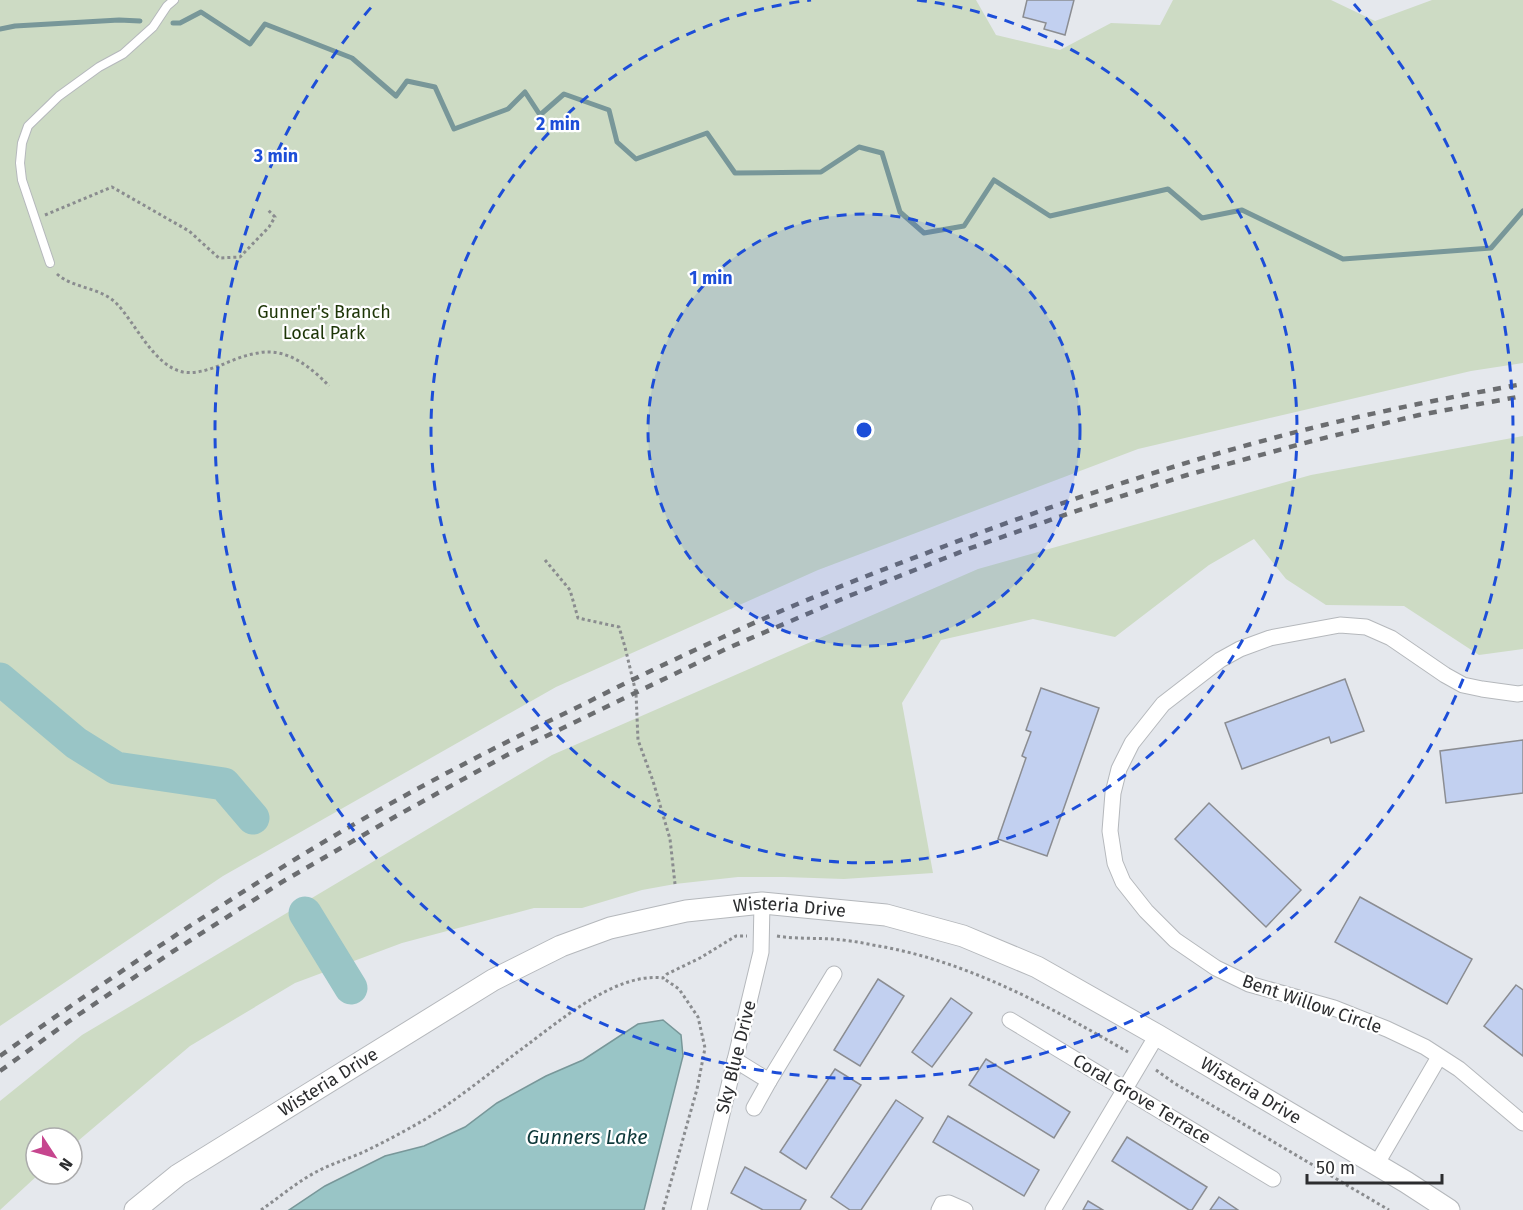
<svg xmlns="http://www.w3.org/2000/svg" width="1523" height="1210" viewBox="0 0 1523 1210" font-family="'Fira Sans',sans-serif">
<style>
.green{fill:#cddbc4}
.water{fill:#99c5c6;stroke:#789799;stroke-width:1.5}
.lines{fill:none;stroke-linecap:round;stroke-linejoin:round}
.stream{stroke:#789799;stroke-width:5}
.river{stroke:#99c5c6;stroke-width:33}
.building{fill:#c2d0f0;stroke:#8b8d92;stroke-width:1.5}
.lane-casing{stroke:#b5b8bc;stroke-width:10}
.street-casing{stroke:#b5b8bc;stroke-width:17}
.secondary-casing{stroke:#b5b8bc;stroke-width:23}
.path{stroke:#8a8c8f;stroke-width:3;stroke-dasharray:3 3;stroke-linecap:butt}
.lane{stroke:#fff;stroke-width:8}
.street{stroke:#fff;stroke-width:15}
.secondary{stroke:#fff;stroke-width:21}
.rail{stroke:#6b6d70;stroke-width:4.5;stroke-dasharray:8 8;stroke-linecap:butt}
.ring{fill:none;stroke:#1d4ed8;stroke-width:3;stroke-dasharray:10 8}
.labels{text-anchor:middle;stroke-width:4.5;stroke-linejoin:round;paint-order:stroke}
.park-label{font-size:18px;fill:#1d3506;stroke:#fff}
.street-label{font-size:18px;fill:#2c2d2f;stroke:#fff}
.water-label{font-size:20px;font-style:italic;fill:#0e393a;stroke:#fff}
.centre{fill:#1d4ed8;stroke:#fff;stroke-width:3}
.ring-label{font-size:18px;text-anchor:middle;font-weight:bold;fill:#1d4ed8;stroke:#fff;stroke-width:4.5;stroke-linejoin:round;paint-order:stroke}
</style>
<rect width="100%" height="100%" fill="#e5e8ed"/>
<g class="green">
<polygon points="0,0 976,0 996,35 1060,50 1111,23 1160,25 1173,0 1331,0 1375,21 1432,0 1523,0 1523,363 1471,371 1138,449 818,570 556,687 223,876 0,1026"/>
<polygon points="1523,436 1523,649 1479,655 1404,606 1326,605 1286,579 1254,539 1209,565 1115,637 1033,619 941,640 902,703 933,873 844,879 784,877 738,877 675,884 642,890 582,908 534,908 402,943 295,983 190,1046 72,1146 72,1138 36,1138 36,1174 39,1174 0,1210 0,1101 82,1035 552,755 978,569 1311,475"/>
</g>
<polygon class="water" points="663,1020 681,1035 683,1056 644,1210 289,1210 325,1186 385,1156 424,1146 465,1127 497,1103 546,1076 583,1060 638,1024"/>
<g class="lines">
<g class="stream">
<polyline points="173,23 180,23 201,12 250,44 265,24 352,58 396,96 407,81 435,87 454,129 508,109 525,92 540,115 564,94 609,110 617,142 636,159 707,133 735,173 821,172 859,147 882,153 900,212 924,233 964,226 994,180 1050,216 1168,189 1202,218 1242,210 1343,259 1491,248 1523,211"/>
<polyline points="0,29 15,26 119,20 140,21"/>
</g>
<g class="river">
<polyline points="0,679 76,743 116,768 224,784 253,818"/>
<polyline points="305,913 351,988"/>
</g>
</g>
<g class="building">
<polygon points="1027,0 1074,0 1065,35 1044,29 1046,23 1023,17"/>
<polygon points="1345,679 1364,731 1331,743 1329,737 1242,769 1225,723"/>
<polygon points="1041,688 1099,708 1047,856 998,839 1026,758 1022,756 1031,732 1026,730"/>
<polygon points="1523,740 1523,793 1446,803 1440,751"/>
<polygon points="1209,803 1301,890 1266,927 1175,839"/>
<polygon points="1360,897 1472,959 1447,1004 1335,942"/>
<polygon points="878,979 904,996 860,1066 834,1050"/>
<polygon points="1516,985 1523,990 1523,1056 1484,1026"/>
<polygon points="951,998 972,1013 932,1067 912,1052"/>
<polygon points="986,1059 1070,1112 1054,1138 969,1085"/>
<polygon points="835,1069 861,1085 806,1169 780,1152"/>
<polygon points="896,1100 923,1118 861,1210 850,1210 831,1197"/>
<polygon points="948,1116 1039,1170 1024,1196 933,1142"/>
<polygon points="1127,1137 1207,1187 1192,1210 1189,1210 1112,1161"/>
<polygon points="745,1167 806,1200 800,1210 763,1210 731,1193"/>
<polygon points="1219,1197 1238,1210 1210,1210"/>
<polygon points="1088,1201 1103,1210 1083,1210"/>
</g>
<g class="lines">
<defs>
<polyline id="lane" points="50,263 22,180 20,163 22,143 28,126 59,96 99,67 123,54 153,27 167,6 174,0"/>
<g id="street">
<polyline points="1523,693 1518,694 1482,689 1463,685 1445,675 1391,638 1366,627 1340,625 1270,638 1240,649 1220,660 1163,704 1132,743 1119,769 1113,793 1110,831 1115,863 1123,882 1146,911 1175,940 1216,968 1249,984 1334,1008 1387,1029 1425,1047 1459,1069 1523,1123"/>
<polyline points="1010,1020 1273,1179"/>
<polyline points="735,1060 769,1081 834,974"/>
<polyline points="754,1108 769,1081"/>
<polyline points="1376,1165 1439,1057"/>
<polyline points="699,1210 761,952 762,903"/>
<polyline points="939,1210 942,1204 949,1203 965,1210"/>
<polyline points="1053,1210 1157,1035"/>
</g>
<g id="secondary">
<path id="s1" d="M135,1210L178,1175L493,980L561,946L610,928L686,911L762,903L886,915L963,936L1037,967L1157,1035L1406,1182L1449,1210"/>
</g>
</defs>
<use href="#lane" class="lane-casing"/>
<use href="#street" class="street-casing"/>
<use href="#secondary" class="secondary-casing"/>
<g class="path">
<polyline points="45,215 112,187 189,231 219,258 240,257 269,227 275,217 267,209"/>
<path d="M57,274C74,289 101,287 117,304C136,324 154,366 183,372C195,374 207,370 219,366C231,361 244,355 258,353C286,347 311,367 329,386"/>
<polyline points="545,560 570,590 578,618 619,627 625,647 636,693 638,740 653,781 670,839 675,884"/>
<path d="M777,936C796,939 814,938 832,939C845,940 859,942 873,945C965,960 1047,1005 1128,1052"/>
<polyline points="1156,1070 1174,1083 1389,1210"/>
<path d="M261,1210C277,1199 292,1186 309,1176C325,1166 342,1161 359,1154C381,1144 403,1132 424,1120C460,1098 493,1070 527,1045C562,1019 617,972 663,978L667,974L700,958L736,936H747"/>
<polyline points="663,1210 697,1089 705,1048 698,1017 679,989 663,978"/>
</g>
<use href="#lane" class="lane"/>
<use href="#street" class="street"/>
<use href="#secondary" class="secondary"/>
<g class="rail">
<path d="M0,1056C89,992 180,931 273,873C373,810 478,755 584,704C629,681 675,659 721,638C787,607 855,580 924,554C1049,506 1177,462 1308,429C1379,411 1451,397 1523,384"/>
<polyline points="0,1071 75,1017 172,952 282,882 398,815 507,755 728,648 849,596 968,549 1073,512 1187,475 1312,441 1419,415 1523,396"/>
</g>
</g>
<circle cx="864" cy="430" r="216" fill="#1d4ed8" fill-opacity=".12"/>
<g class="ring">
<circle cx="864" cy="430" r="216"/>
<path d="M917 0A433 433 0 1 1 811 0"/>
<path d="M1354 4A649 649 0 1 1 374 4"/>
</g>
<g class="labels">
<g class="park-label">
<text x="324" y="318">Gunner's Branch<tspan x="324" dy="21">Local Park</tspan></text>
</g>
<g class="street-label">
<text dy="6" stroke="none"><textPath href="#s1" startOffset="736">Wisteria Drive</textPath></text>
<text transform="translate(1312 1004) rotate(19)" y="6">Bent Willow Circle</text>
<text transform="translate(736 1057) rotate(-76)" y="6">Sky Blue Drive</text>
<text dy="6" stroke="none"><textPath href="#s1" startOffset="232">Wisteria Drive</textPath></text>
<text dy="6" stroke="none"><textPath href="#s1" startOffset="1240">Wisteria Drive</textPath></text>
<text transform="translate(1142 1099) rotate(31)" y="6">Coral Grove Terrace</text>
</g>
<g class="water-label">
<text x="587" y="1144">Gunners Lake</text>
</g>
</g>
<circle cx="864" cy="430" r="9" class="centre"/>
<g class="ring-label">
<text x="558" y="130">2 min</text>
<text x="276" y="162">3 min</text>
<text x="711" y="284">1 min</text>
</g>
<g transform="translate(54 1156) rotate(126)"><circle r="28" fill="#ffffff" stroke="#ababac" stroke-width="1.5"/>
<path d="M0-4.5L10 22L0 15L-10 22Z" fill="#c6458e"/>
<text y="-9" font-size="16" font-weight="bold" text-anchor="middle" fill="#2c2d2f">N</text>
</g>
<path d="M1307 1174v9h135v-9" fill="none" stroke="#2c2d2f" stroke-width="3"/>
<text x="1316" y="1174" font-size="18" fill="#2c2d2f" stroke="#ffffff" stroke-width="4.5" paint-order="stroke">50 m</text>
</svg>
